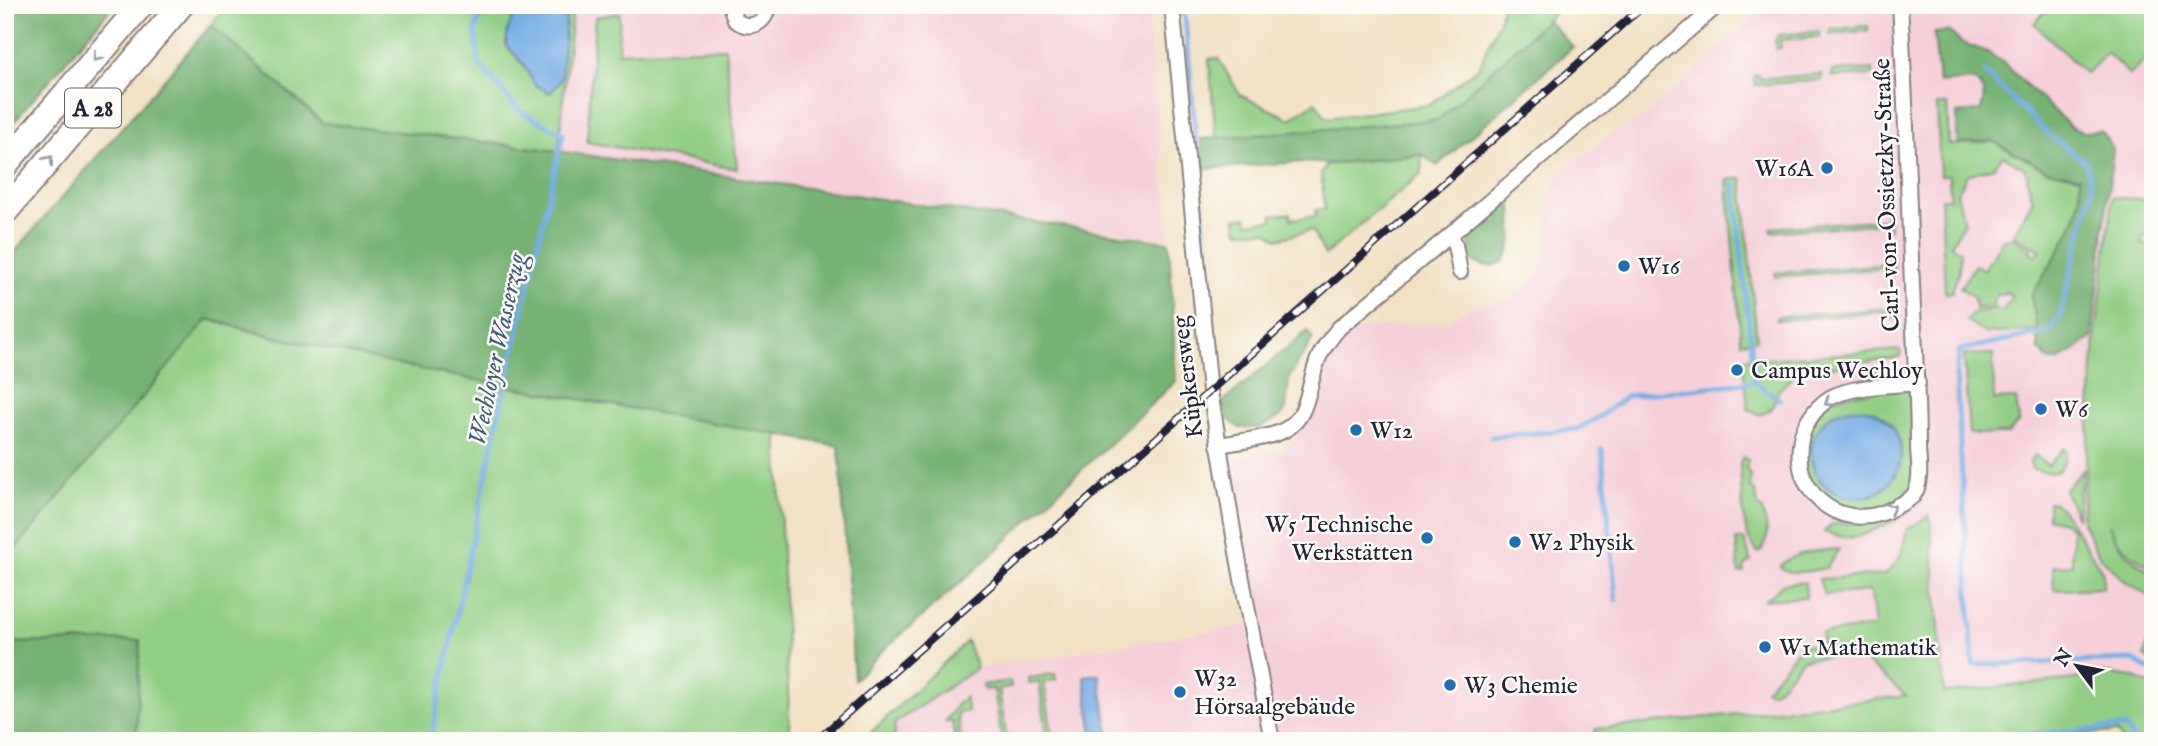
<svg xmlns="http://www.w3.org/2000/svg" width="2158" height="746" viewBox="0 0 2158 746" font-family="'IM FELL English',serif">
<style>
.built{fill:#f6cfd8}
.green{fill:#92cf84;stroke:#5a7860;stroke-width:2;fill-rule:evenodd}
.forest{fill:#75b272;stroke:#4c6a56;stroke-width:2}
.water{fill:#75ade5;stroke:#4c6890;stroke-width:2}
.lines{fill:none;stroke-linecap:round;stroke-linejoin:round}
.stream{stroke:#75ade5;stroke-width:5}
.minor-casing{stroke:#8a827f;stroke-width:18}
.motorway-casing{stroke:#8a827f;stroke-width:28}
.minor{stroke:#fff;stroke-width:14}
.motorway{stroke:#fff;stroke-width:24}
.rail-casing{stroke:#22223b;stroke-width:8}
.rail{stroke:#fdfcf7;stroke-width:5;stroke-dasharray:16;stroke-linecap:butt}
.oneway{stroke:#9c9ca7}
.poi-dot{fill:#1f6fb2;stroke:#fdfcf7;stroke-width:2.5}
.labels{text-anchor:middle;stroke-width:5;stroke-linejoin:round;paint-order:stroke}
.shield{fill:#fdfcf7;stroke:#646373;stroke-width:2}
.shield-label{font-size:23px;font-weight:bold;fill:#22223b}
.poi-label{font-size:24px;fill:#22223b;stroke:#fdfcf7;text-anchor:start}
.street-label{font-size:24px;fill:#22223b;stroke:#fdfcf7}
.water-label{font-size:26px;font-style:italic;fill:#435a7f;stroke:#fdfcf7}
</style>
<rect width="100%" height="100%" fill="#fdfcf7"/>
<filter id="ink" filterUnits="userSpaceOnUse"><feTurbulence type="fractalNoise" baseFrequency=".0143" numOctaves="2"/><feDisplacementMap in="SourceGraphic" scale="14" xChannelSelector="R" yChannelSelector="G"/><feConvolveMatrix kernelMatrix="1 2 1 2 8 2 1 2 1" color-interpolation-filters="sRGB"/></filter>
<filter id="wash" filterUnits="userSpaceOnUse"><feTurbulence type="fractalNoise" baseFrequency=".00686" numOctaves="4" result="noise"/><feDisplacementMap in="SourceGraphic" scale="28" xChannelSelector="R" yChannelSelector="G"/><feGaussianBlur stdDeviation="1.57" result="paint"/><feColorMatrix in="noise" values="0 0 0 0 0 0 0 0 0 0 0 0 0 0 0 0 0 1.4 0 .05"/><feComposite in="paint" operator="in"/></filter>
<g filter="url(#wash)">
<rect width="100%" height="100%" fill="#f2e1c3"/>
<g class="built">
<polygon points="573,5 1146,5 1170,239 558,151"/>
<polygon points="1767,5 2153,5 2153,741 2122,741 2117,732 1988,741 894,741 894,724 977,668 1236,627 1260,621 1234,458 1285,451 1305,419 1326,359 1343,330 1448,322 1470,306 1505,302 1524,288 1539,273 1546,250 1550,196 1562,171 1615,132 1644,117"/>
</g>
<g class="green">
<polygon points="227,5 520,5 508,28 506,45 524,65 535,85 561,80 567,5 573,5 558,151 323,123 211,25"/>
<polygon points="1502,5 1563,5 1438,120 1216,138 1209,59 1218,58 1240,95 1290,119 1315,102 1327,118 1429,105 1479,67 1500,19"/>
<polygon points="2051,5 2153,5 2153,52 2130,75 2107,53 2086,74 2034,23"/>
<polygon points="620,13 618,52 725,48 737,169 587,142 595,17"/>
<polygon points="1868,26 1868,31 1830,34 1830,29"/>
<polygon points="1819,31 1819,37 1780,40 1781,48 1776,49 1775,40 1779,35"/>
<polygon points="1873,69 1873,75 1832,77 1832,71"/>
<polygon points="1822,74 1822,80 1755,85 1754,75 1759,75 1759,79"/>
<path d="M1937,105H1947L1949,145L1992,141L2047,170L2080,177C2087,219 2052,261 2031,296L2038,330L1986,334L1966,320L1974,313L1995,308L2002,312L2012,296L2007,292L1996,296L1992,306L1975,309L1974,297L1960,288L1975,265L1984,270L2002,240L2012,237L2031,249L2030,252L2036,256L2041,250L2013,235L2033,200L2027,179L2028,176L2024,168L2003,156L1994,167L1967,175L1957,193L1964,223L1951,245L1960,251L1959,271L1952,292L1945,293L1941,198H1950L1949,175H1940Z"/>
<polygon points="1421,155 1422,173 1325,255 1312,230 1278,239 1267,231 1238,231 1236,218 1247,217 1248,223 1272,220 1272,215 1290,213 1291,219 1316,216 1315,210 1325,209 1321,172 1328,164"/>
<polygon points="1742,178 1757,340 1741,342 1727,180"/>
<path d="M2153,196V224L2140,244L2153,245V568L2132,555L2117,541L2109,524C2117,549 2131,560 2153,573V598L2127,583L2100,557L2082,522L2095,339L2113,197L2146,200Z"/>
<polygon points="1885,212 1889,212 1890,229 1886,230 1885,223 1772,232 1771,228 1885,219"/>
<polygon points="1889,257 1893,257 1894,274 1890,275 1889,268 1775,277 1775,273 1889,264"/>
<polygon points="1894,300 1896,318 1892,318 1891,311 1777,321 1777,317 1890,308 1890,301"/>
<polygon points="207,319 276,338 777,434 790,736 785,741 136,741 139,640 5,643 5,561"/>
<polygon points="1900,350 1901,355 1896,358 1798,371 1779,390 1771,410 1760,415 1748,409 1743,359 1754,357 1761,359"/>
<polygon points="1993,354 1994,400 2016,399 2019,421 2008,434 1969,434 1964,355"/>
<polygon points="1898,369 1898,375 1893,378 1868,382 1865,379 1865,373"/>
<path d="M1918,383L1913,496L1887,511L1846,516L1804,483L1800,437L1830,398ZM1812,440L1896,475L1885,487L1872,496L1812,465Z"/>
<polygon points="2064,448 2066,449 2064,462 2058,471 2050,473 2032,469 2030,461 2035,455 2048,466"/>
<path d="M1743,457L1748,460L1746,469L1751,476L1750,486L1756,493L1758,507L1762,509C1766,525 1772,539 1759,553C1740,540 1742,485 1740,463Z"/>
<polygon points="2083,470 2077,517 2064,490"/>
<polygon points="2048,502 2053,502 2061,508 2076,530 2103,573 2103,588 2054,590 2053,566 2072,565 2072,528 2063,522 2048,518"/>
<path d="M1907,507L1909,510C1900,519 1864,536 1853,537C1843,538 1834,535 1824,532L1832,524L1867,523Z"/>
<path d="M1930,515L1944,693L2075,679L2104,673L2133,677L2153,687V741H2122L2117,732L1988,741H1590L1596,729L1906,696L1860,657L1852,654L1803,659L1780,686L1772,692L1765,690L1801,646L1822,644L1821,634L1875,627L1871,591L1824,595L1819,579L1883,575C1900,566 1904,548 1906,530Z"/>
<polygon points="1744,539 1751,561 1744,567 1744,572 1739,573 1736,540"/>
<path d="M1839,549L1827,568C1813,570 1791,577 1780,567C1789,552 1823,550 1839,549Z"/>
<polygon points="1805,582 1806,597 1764,600 1774,593 1782,584"/>
<polygon points="2153,620 2153,662 2144,656"/>
<polygon points="967,641 977,668 895,723 894,741 862,741"/>
<polygon points="1055,674 1056,680 1044,682 1053,741 1048,741 1039,682 1029,683 1028,678"/>
<polygon points="1010,681 1011,687 999,689 1007,741 1002,741 994,689 984,690 983,685"/>
<polygon points="965,697 968,711 957,713 961,741 956,741 952,721 945,722 956,706"/>
</g>
<g class="forest">
<polygon points="5,5 114,5 5,132"/>
<polygon points="1547,20 1573,47 1437,166 1421,154 1329,164 1302,162 1204,169 1201,139 1438,120"/>
<path d="M211,25L323,123L558,151L1169,242L1176,381L974,571L880,653L854,680L839,446C629,406 414,376 208,319L5,561V263Z"/>
<path d="M1949,31L1960,42L1987,52L2001,61L2072,128L2085,132L2101,131L2113,149L2092,338L2058,361L2048,360L2038,348V330L2031,296C2051,262 2087,219 2080,177L2047,170L1992,141L1957,144V113L1980,111C1986,98 1985,90 1975,80L1939,83L1934,33Z"/>
<path d="M1511,196C1512,217 1520,268 1487,266C1482,266 1476,263 1471,261L1468,233Z"/>
<polygon points="1307,331 1313,339 1289,378 1286,409 1281,416 1259,428 1240,428 1225,417 1222,403"/>
<polygon points="140,640 136,741 5,741 5,643"/>
</g>
<g class="water">
<polygon points="520,5 567,5 561,81 550,93 535,85 524,65 506,45 508,28"/>
<circle cx="1856" cy="453" r="45"/>
<polygon points="1099,674 1110,741 1094,741 1084,676"/>
</g>
<g class="lines">
<g class="stream">
<polyline points="1184,5 1214,346"/>
<polyline points="1984,72 2052,137 2086,162 2092,189 2059,319 2050,331 1960,350 1956,375 1973,665 2133,660 2153,672"/>
<polyline points="1734,184 1755,382 1779,399"/>
<polyline points="1491,437 1577,429 1596,419 1627,396 1755,382"/>
<polyline points="1602,449 1616,600"/>
<polyline points="430,741 498,419 563,134 520,111 479,64 475,30 485,5"/>
<polyline points="1938,741 2126,727 2134,741"/>
</g>
</g>
</g>
<g filter="url(#ink)">
<g class="lines">
<defs>
<g id="minor">
<path d="M730,5L735,20C750,31 766,24 768,5"/>
<polyline points="1172,5 1210,391 1234,536 1272,741"/>
<path d="M1900,5C1906,99 1908,192 1912,285C1914,340 1918,394 1918,449C1919,463 1922,484 1913,496C1909,500 1900,504 1895,507C1848,535 1794,499 1800,446C1801,428 1814,408 1830,398C1850,386 1894,385 1918,383"/>
<polyline points="1460,272 1455,245 1449,236 1718,5"/>
<path d="M1218,445C1236,442 1255,440 1272,435C1309,425 1306,394 1316,365C1320,351 1330,339 1339,328L1449,236"/>
</g>
<g id="motorway">
<polyline points="5,165 141,5"/>
<polyline points="5,212 181,5"/>
</g>
</defs>
<use href="#minor" class="minor-casing"/>
<use href="#motorway" class="motorway-casing"/>
<use href="#minor" class="minor"/>
<use href="#motorway" class="motorway"/>
<defs>
<polyline id="rail" points="816,741 1644,5"/>
</defs>
<use href="#rail" class="rail-casing"/>
<use href="#rail" class="rail"/>
</g>
<defs><path id="oneway-chevron" d="M-2-3.5L2.5 0L-2 3.5" fill="none" stroke-width="1.6" stroke-linecap="round" stroke-linejoin="round" transform="scale(1.75)"/></defs>
<g class="oneway">
<use href="#oneway-chevron" transform="translate(97 57) rotate(130)"/>
<use href="#oneway-chevron" transform="translate(49 160) rotate(-50)"/>
<use href="#oneway-chevron" transform="translate(1829 402) rotate(146)"/>
<use href="#oneway-chevron" transform="translate(1891 508) rotate(-27)"/>
</g>
</g>
<g class="poi-dot">
<circle cx="1827" cy="168" r="7"/>
<circle cx="1624" cy="266" r="7"/>
<circle cx="1737" cy="370" r="7"/>
<circle cx="2041" cy="409" r="7"/>
<circle cx="1356" cy="430" r="7"/>
<circle cx="1427" cy="538" r="7"/>
<circle cx="1515" cy="542" r="7"/>
<circle cx="1765" cy="647" r="7"/>
<circle cx="1450" cy="685" r="7"/>
<circle cx="1180" cy="692" r="7"/>
</g>
<g class="labels">
<rect class="shield" x="65" y="88.5" width="56" height="39" rx="5"/>
<g class="shield-label">
<text x="93" y="116">A 28</text>
</g>
<g class="poi-label">
<text x="1813" y="176" text-anchor="end">W16A</text>
<text x="1638" y="274">W16</text>
<text x="1751" y="378">Campus Wechloy</text>
<text x="2055" y="417">W6</text>
<text x="1370" y="438">W12</text>
<text x="1413" y="532" text-anchor="end">W5 Technische<tspan x="1413" dy="28">Werkstätten</tspan></text>
<text x="1529" y="550">W2 Physik</text>
<text x="1779" y="655">W1 Mathematik</text>
<text x="1194" y="686">W32<tspan x="1194" dy="28">Hörsaalgebäude</tspan></text>
<text x="1464" y="693">W3 Chemie</text>
</g>
<g class="street-label">
<text transform="translate(1886 195) rotate(-92)" y="8">Carl-von-Ossietzky-Straße</text>
<text transform="translate(1187 377) rotate(-97)" y="8">Küpkersweg</text>
</g>
<g class="water-label">
<text transform="translate(496 349) rotate(-78)" y="9">Wechloyer Wasserzug</text>
</g>
</g>
<rect width="2158" height="746" fill="none" stroke="#fdfcf7" stroke-width="28"/>
<g transform="translate(2077 666) rotate(302)" stroke="#fdfcf7" stroke-width="5" paint-order="stroke">
<path d="M0-5L12 26L0 18L-12 26Z" fill="#22223b"/>
<text y="-10" font-size="19" font-weight="bold" text-anchor="middle" fill="#22223b">N</text>
</g>
</svg>
